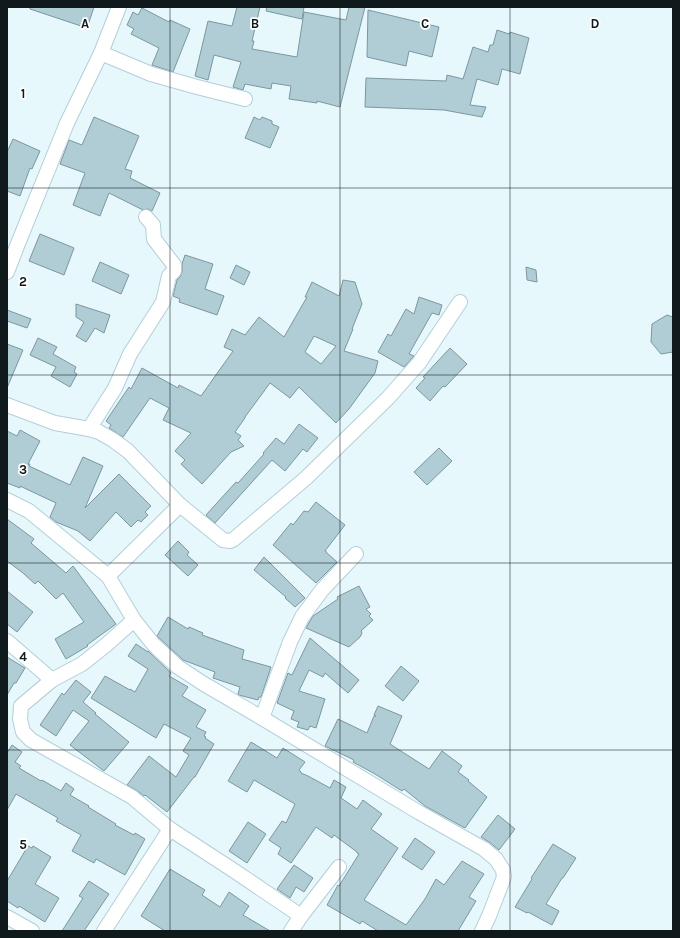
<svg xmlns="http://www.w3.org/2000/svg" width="680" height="938" viewBox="0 0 680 938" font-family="Karla,sans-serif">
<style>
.building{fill:#b0ccd5;stroke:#7b979f;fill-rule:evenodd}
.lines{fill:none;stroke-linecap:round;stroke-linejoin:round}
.minor-casing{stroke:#b3cfd8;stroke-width:16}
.minor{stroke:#fff;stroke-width:14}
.grid{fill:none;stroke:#101a1d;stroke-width:1;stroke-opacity:0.55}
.grid-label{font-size:13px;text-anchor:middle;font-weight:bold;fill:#101a1d;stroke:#fff;stroke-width:3.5;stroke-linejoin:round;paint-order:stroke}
</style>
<rect width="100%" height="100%" fill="#e7f8fd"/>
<g class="building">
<polygon points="30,7 94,7 87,28 30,9"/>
<polygon points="237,7 260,7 252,41 254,41 252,49 297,57 304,12 346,20 349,7 365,7 340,107 317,101 317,103 289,99 291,86 272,83 271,89 245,84 243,90 233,87 241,62 214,55 208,80 195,76 208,21 232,26"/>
<polygon points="267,7 304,7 302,19 266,11"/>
<polygon points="142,8 169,22 170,20 190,29 173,72 152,65 159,48 131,34 134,29 127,25 133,12 138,15"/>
<polygon points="368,10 439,27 432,57 409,51 406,66 367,57"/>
<polygon points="497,30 509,34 510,32 529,38 520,74 502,69 498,85 477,79 470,105 486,107 482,117 444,110 365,107 366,78 446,81 447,75 463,79 473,47 488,52 490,45 493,45"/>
<polygon points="94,117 139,136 125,169 132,171 130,178 160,193 152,211 148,209 143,210 109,193 100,216 73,205 85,173 60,164 69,140 82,145"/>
<polygon points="254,117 260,120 262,117 272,121 272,124 279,127 270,148 245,138"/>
<polygon points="13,139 40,151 32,169 30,168 20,196 7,191 7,152"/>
<polygon points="40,234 74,248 64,275 29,261"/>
<polygon points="185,255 213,264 205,289 224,296 217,315 179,302 180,299 173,296 177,280 180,277 182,272 182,264"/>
<polygon points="100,262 129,275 121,294 92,281"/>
<polygon points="236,265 250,272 244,285 230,278"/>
<polygon points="526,267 536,270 537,282 527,280"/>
<path d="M343,280L355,282L362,304L352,329H353L344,351L378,361L375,373L349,409L336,423L299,387L290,398L270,383L245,417V418L235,432L241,436L238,440L244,446L231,452L202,484L181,464L185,460L175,451L191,433L163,420L169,408L150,398L123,437L109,428L111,425L106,421L129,387L131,389L142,368L178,388L179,385L201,396L233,351L224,347L232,329L245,335L259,317L284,337L307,297H305L312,282L339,296ZM314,336L336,346L321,364L305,352Z"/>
<polygon points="419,297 442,305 439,315 432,313 409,354 414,356 404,367 378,352 388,334 391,336 406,309 414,314"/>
<polygon points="76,304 110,315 104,333 95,328 86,342 76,336 84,322 76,317"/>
<polygon points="7,310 31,319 27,328 7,321"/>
<polygon points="667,315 673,317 673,352 661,354 651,342 652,324"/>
<polygon points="38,338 57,347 53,354 76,367 74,372 77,374 70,387 51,376 56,367 30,355"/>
<polygon points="7,344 23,350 7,388"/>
<polygon points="450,348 467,364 445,387 443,386 430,401 416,388 425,378 423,377"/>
<polygon points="299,424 318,438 307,452 303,449 285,471 272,460 215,523 206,515 236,482 238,483 264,454 263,453 276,438 284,444"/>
<polygon points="20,430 40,441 28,464 30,464 29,466 70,485 83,457 103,466 85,508 119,474 151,506 145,512 148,515 141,522 138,520 131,527 116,512 90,541 78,531 56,522 50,517 56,503 20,486 20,488 7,483 7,431 17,436"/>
<polygon points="439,448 452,461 427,485 414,472"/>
<polygon points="316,502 345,525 325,551 326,551 326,552 337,562 316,583 273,545 291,523 293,525 304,511 308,512"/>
<polygon points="7,519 34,539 31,543 66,573 73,566 116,624 87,645 88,646 66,659 55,639 84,622 63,593 56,599 38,581 35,584 23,573 7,561"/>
<polygon points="178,541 189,552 187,555 198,565 188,576 165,555"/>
<polygon points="264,557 305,598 295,607 285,598 286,597 254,570"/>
<polygon points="359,586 370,607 366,609 371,614 369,616 373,620 361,631 362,633 360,637 349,647 306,628 313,616 338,599 337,597"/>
<polygon points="7,591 33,612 17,632 7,624"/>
<polygon points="168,617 188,629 189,627 203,633 202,635 244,650 242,659 271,667 261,697 259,697 258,700 239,695 238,694 240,687 213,678 215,672 183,660 157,636"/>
<polygon points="310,638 359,680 348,693 325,673 323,677 309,670 299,691 325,699 316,728 310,726 308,730 297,727 299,722 291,719 294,711 277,703 288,673 292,675"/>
<polygon points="136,644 148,652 148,651 171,673 169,676 188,687 182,696 206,710 196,727 206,732 204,736 206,737 205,738 214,744 195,777 194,777 167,812 145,795 144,796 136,790 127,785 149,756 176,777 189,755 183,751 191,738 164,724 156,738 91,698 105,676 130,690 130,689 135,692 148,669 128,656"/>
<polygon points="7,657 25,668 16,683 14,683 7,695"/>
<polygon points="401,666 419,681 403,701 385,686"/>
<polygon points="76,680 91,692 83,702 96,713 95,714 129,742 104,771 70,745 89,721 73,710 56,736 40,725 62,693 64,695"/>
<polygon points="378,706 402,716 390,744 429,769 442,751 462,766 458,772 469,780 468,781 487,797 465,828 425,806 404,789 402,791 375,774 353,762 354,760 325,746 338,719 367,733 374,716 376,716 374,715"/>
<polygon points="251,742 277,758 283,748 305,762 299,770 301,772 301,773 308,776 330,788 334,780 346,787 341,798 357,809 363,800 382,814 371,829 398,848 364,900 406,925 425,899 436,879 444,885 462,861 484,874 469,897 476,901 458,931 378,931 362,921 360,924 327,905 338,885 339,886 359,854 357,853 357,852 334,835 332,838 316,827 291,863 278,854 281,848 269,840 282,821 286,823 295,804 254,780 247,792 228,781"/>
<polygon points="12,745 22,752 15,762 21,766 19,768 41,781 42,780 61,791 66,783 74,789 70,795 89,806 88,807 116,824 115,825 134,835 135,833 145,839 125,875 96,859 94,863 72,851 81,835 56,821 58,818 16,794 7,810 7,753"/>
<polygon points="498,815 515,829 499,850 489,842 481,837"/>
<polygon points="248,822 266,834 247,863 229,851"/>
<polygon points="415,838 435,852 422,870 402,857"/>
<polygon points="553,844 576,858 563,878 562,878 546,904 559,911 552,925 528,912 527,913 515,907 532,879 531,878"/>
<polygon points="28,846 32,848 33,846 51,857 35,884 59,898 45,922 19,906 18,908 7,901 7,881"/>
<polygon points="294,865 313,878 304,892 296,887 290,898 277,889"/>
<polygon points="170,869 205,890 202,895 220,907 229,892 249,906 243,915 270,931 165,931 141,916"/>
<polygon points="89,881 109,894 84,931 62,931 83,898 79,896"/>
</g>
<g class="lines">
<defs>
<g id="minor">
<polyline points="101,53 151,74 197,87 245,99"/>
<polyline points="7,272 19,241 67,123 101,53 119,7"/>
<polyline points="7,405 55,423 89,429 99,432 113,440 128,451 180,505 223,540 230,541 234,539 306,478 388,398 419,363 460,302"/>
<polyline points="89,429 115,388 130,354 163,302 169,276 174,271 174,265 154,239 153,225 146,217"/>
<polyline points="7,500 29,511 108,576 134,620 154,645 178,667 204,684 262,718 420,813 484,849 496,859 503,870 504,877 489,916 482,931"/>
<polyline points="108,576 180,505"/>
<polyline points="134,620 106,645 82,664 52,680 21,706 20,719 23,732 31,740 132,797 170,829 236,872 301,916"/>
<polyline points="7,641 52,680"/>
<polyline points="262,718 290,642 302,617 322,590 356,554"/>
<polyline points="7,917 32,931"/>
<polyline points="104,931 170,829"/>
<polyline points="291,931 301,916 339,867"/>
</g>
</defs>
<use href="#minor" class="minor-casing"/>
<use href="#minor" class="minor"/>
</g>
<path class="grid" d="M170,7V931M340,7V931M510,7V931M7,188H673M7,375H673M7,563H673M7,750H673"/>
<g class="grid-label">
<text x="85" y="28">A</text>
<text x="255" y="28">B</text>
<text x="425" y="28">C</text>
<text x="595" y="28">D</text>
<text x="23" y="98">1</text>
<text x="23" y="286">2</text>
<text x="23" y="474">3</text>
<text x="23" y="661">4</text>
<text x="23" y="849">5</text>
</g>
<rect width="680" height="938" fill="none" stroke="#101a1d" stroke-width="16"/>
</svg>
